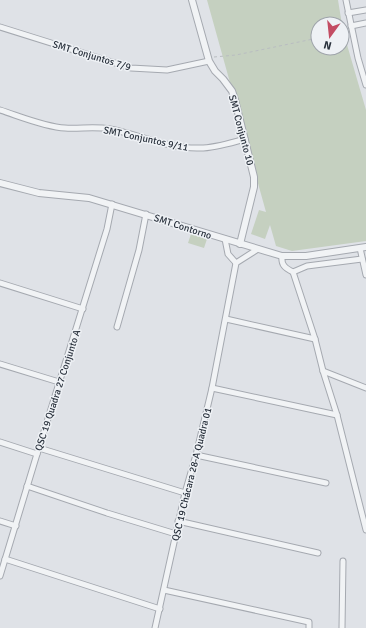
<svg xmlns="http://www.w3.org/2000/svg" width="366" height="628" viewBox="0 0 366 628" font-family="Signika,sans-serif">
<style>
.green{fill:#c5d0c0;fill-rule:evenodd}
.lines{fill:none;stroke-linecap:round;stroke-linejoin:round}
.minor-casing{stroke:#a5a9b0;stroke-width:7}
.tertiary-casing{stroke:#a5a9b0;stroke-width:8}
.path{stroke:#b9bdc1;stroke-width:1;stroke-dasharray:3 3;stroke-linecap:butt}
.minor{stroke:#f1f3f5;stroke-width:5}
.tertiary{stroke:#f1f3f5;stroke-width:6}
.labels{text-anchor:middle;stroke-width:3;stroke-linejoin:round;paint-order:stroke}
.street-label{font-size:10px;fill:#29313c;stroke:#eef1f5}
</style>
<rect width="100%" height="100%" fill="#dfe2e7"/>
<g class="green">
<path d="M207,0H338L343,31L366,110V241L292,251L276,246L270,225L265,239L251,234L259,210L266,212ZM318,24H342V48H318Z"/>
<polygon points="191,234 207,239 204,248 188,243"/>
</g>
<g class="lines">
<defs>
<g id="minor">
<polyline points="346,0 358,58 366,85"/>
<polyline points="348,13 366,10"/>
<polyline points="351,26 366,23"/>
<polyline points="0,27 131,68 167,70 209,61"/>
<path d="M0,110C19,116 45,127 65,128C80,129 95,126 110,129C141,135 169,149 200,148C215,148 230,143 245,139"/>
<polyline points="225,239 228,254 236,263"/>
<polyline points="360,248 366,275"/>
<path d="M282,256C281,265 285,268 293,272L315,339L323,371L337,415L366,530"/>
<polyline points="293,272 307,266 362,259"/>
<polyline points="0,283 83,309"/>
<polyline points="226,319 315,339"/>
<polyline points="117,327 139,250 146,214"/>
<polyline points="0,364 59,382"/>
<polyline points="323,371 366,388"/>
<polyline points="212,388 337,415"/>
<polyline points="0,442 37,454"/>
<polyline points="39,448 185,493"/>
<polyline points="196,455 326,483"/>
<polyline points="27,486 107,513 176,534"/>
<polyline points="0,521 16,526"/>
<polyline points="178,521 318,553"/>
<polyline points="5,559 160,609"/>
<polyline points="0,576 37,454 107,229 112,204"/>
<polyline points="164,590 309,622 309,628"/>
<polyline points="155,628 185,493 196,455 212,388 236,263 258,249"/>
<polyline points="342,628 343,561"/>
</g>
<g id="tertiary">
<polyline points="192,0 209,61 215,71 223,79 232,91 235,100 254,177 254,187 240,244"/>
<polyline points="0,183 39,193 89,198 282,256 306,256 366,247"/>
</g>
</defs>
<use href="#minor" class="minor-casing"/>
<use href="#tertiary" class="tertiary-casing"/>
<g class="path">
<polyline points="342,33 348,32"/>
<polyline points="214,57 236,55 318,38"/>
</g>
<use href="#minor" class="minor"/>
<use href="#tertiary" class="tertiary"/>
</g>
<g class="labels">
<g class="street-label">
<text transform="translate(92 55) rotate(17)" y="4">SMT Conjuntos 7/9</text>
<text transform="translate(242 130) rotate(75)" y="4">SMT Conjunto 10</text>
<text transform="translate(146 138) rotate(12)" y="4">SMT Conjuntos 9/11</text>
<text transform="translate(183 226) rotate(18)" y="4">SMT Contorno</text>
<text transform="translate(57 390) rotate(-72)" y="4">QSC 19 Quadra 27 Conjunto A</text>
<text transform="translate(191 474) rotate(-76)" y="4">QSC 19 Chácara 28-A Quadra 01</text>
</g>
</g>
<g transform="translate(330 36) rotate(195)"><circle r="19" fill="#eef1f5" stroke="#9fa4ab"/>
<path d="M0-3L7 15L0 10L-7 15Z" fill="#c34c63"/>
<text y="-6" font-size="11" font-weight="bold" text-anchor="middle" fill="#29313c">N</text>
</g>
</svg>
